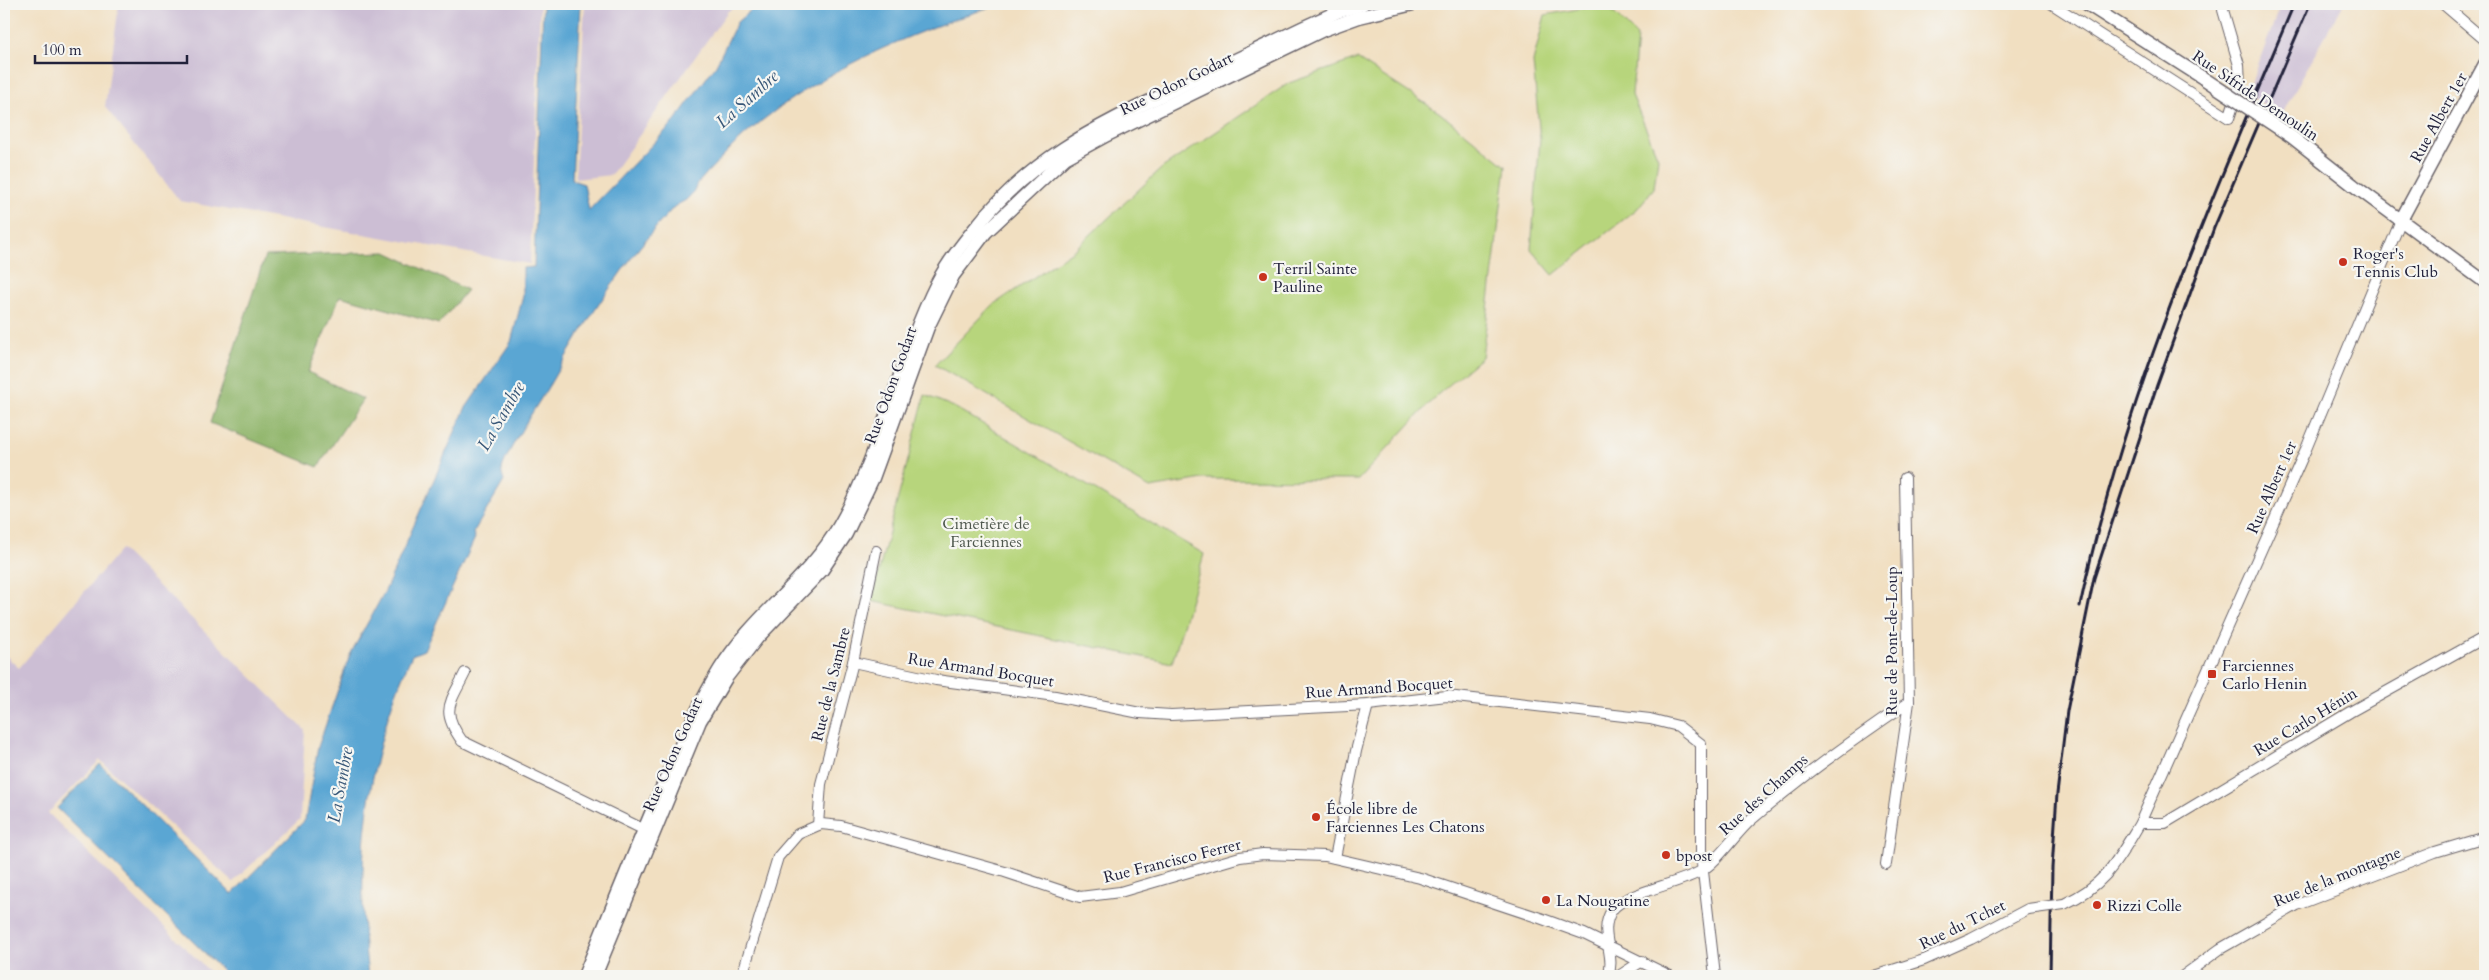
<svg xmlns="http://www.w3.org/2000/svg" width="2489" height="980" viewBox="0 0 2489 980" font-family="Cardo,serif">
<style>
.industrial{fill:#ccbed4}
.green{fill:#b7d57c;stroke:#6c7c5c}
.forest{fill:#91b66c;stroke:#5a6c54}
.water{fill:#5aa6d3;stroke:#3e6487}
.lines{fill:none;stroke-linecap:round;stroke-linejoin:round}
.minor-casing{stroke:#6a646a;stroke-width:12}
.major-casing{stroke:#6a646a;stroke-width:15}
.minor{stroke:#fff;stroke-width:10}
.major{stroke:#fff;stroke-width:12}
.rail{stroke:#22223b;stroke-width:3}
.minor-bridge-casing{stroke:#6a646a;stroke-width:12;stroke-linecap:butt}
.major-bridge-casing{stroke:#6a646a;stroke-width:15;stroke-linecap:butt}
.minor-bridge{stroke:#fff;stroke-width:10}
.major-bridge{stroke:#fff;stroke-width:12}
.poi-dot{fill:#c8321e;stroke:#f6f6f2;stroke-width:2}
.labels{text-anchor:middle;stroke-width:4.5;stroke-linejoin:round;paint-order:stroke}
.street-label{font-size:16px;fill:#22223b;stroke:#f6f6f2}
.poi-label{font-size:16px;fill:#22223b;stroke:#f6f6f2;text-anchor:start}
.park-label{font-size:16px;fill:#4f584e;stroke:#f6f6f2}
.water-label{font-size:18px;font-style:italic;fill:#385778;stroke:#f6f6f2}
</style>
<rect width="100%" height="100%" fill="#f6f6f2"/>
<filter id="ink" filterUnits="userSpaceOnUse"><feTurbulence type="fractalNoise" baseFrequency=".02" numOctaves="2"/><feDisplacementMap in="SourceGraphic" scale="10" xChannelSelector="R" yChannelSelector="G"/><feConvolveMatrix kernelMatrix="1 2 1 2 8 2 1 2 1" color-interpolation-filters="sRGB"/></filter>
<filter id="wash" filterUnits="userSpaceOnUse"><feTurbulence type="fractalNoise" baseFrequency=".0096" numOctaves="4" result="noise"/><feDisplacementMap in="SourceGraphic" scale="20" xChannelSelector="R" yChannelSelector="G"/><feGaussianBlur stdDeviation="1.12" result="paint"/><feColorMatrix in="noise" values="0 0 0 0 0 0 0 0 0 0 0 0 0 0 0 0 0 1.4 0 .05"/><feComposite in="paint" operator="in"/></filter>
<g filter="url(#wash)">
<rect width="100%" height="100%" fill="#f1dfc1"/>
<g class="industrial">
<polygon points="119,4 540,4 530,264 180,201 105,107"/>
<polygon points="585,4 739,4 728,11 611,175 575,179"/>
<polygon points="2281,4 2343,4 2281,115 2247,94"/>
<polygon points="121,549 305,730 300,819 233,882 100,760 48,813 214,976 4,976 4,654 19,668"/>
</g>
<g class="green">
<polygon points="1605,4 1637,36 1632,95 1658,158 1654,188 1637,209 1553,275 1531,249 1540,139 1533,62 1545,15"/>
<polygon points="1357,59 1440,113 1506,166 1482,357 1436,396 1358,480 1203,479 1150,488 935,365 993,305 1074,250 1162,168 1289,83"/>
<polygon points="925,395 954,407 1204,554 1172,663 871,601"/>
</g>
<polygon class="forest" points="386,252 467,290 439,324 340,296 308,372 363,399 318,467 210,423 265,256"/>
<path class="water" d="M543,4H581L572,180L584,184L589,210L673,123L716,65L737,22L758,4H823L839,8L847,4H1000C904,35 810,74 735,144C723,156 710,169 699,182C695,187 693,194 688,198C685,202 678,203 673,208C625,260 585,323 550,384C541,399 503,457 502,470C501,473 503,478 504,481L473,533L475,538L424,650L412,655C365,757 355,865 368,976H228L57,808L100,764L232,894L305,820L318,747L350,655L385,591L465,409L511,342L523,296V268L534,267Z"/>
</g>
<g filter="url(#ink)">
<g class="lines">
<defs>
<g id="minor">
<polyline points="2052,4 2229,118 2240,85 2239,65 2223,10"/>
<polyline points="2443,4 2485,40"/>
<polyline points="853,662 936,680 1055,696 1140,713 1171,715 1368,705 1447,696 1650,719 1678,726 1701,744 1701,854 1715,976"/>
<path d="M465,673C450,704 440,710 462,741L651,833"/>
<polyline points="2140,823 2165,823 2350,712 2485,637"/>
<polyline points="818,825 821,784 853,662 876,551"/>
<polyline points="1335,858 1356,751 1368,705"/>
<polyline points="1886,864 1909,702 1905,478"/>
<path d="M2064,904C2106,885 2117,861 2140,823L2306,449L2401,220"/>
<polyline points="742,976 778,857 798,834 821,824 841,826 1005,872 1080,897 1120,892 1240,857 1263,854 1325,856 1420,878 1540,918 1584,934 1670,976"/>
<path d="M1608,976C1617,955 1597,933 1612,910C1623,893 1680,884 1701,871C1719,860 1735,834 1751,820C1802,776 1854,739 1909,702"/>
<polyline points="1619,976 1642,961"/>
<polyline points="1874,976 1924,960 1971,939 2028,909"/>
<polyline points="2183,976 2220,949 2297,905 2435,852 2485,837"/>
</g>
<g id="major">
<polyline points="2087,4 2203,78"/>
<polyline points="2353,185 2485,282"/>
<polyline points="2401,220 2485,64"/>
<path d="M584,976C609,915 634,853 660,792C679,750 696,708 720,669C753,616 808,580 839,526C883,450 898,361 937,283C946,265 959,248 972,232C1029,159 1092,129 1173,90C1216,69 1259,49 1302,28L1337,12L1363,4"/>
<polyline points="595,976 700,721 726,678 758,637 822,570 846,534 873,478 928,327 953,276 986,232 1065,158 1107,135 1323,30 1359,17 1413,4"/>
</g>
</defs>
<use href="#minor" class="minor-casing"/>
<use href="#major" class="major-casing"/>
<use href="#minor" class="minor"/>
<use href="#major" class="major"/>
<g class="rail">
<path d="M2080,606C2124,396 2211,201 2294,4"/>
<polyline points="2050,976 2052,868 2057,794 2067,711 2094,578 2157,385 2214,228 2310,4"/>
</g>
<defs>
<polyline id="minor-bridge" points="2028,909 2064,904"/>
<polyline id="major-bridge" points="2203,78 2292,137 2353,185"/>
</defs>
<use href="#minor-bridge" class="minor-bridge-casing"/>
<use href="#major-bridge" class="major-bridge-casing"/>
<use href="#minor-bridge" class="minor-bridge"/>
<use href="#major-bridge" class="major-bridge"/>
</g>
</g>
<g class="poi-dot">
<circle cx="2343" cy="262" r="5"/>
<circle cx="1263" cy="277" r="5"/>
<rect x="2207" y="669" width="10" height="10" rx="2.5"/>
<circle cx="1316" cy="817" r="5"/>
<circle cx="1666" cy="855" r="5"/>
<circle cx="1546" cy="900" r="5"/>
<circle cx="2097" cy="905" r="5"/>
</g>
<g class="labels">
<g class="street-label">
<text transform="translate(1176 83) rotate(-26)" y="6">Rue Odon Godart</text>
<text transform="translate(2256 95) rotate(34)" y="6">Rue Sifride Demoulin</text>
<text transform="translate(2438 117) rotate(-61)" y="6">Rue Albert 1er</text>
<text transform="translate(890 385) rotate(-70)" y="6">Rue Odon Godart</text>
<text transform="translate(2271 487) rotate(-66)" y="6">Rue Albert 1er</text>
<text transform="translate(1891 641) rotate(-90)" y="6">Rue de Pont-de-Loup</text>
<text transform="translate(981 669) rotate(9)" y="6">Rue Armand Bocquet</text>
<text transform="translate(830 684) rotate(-76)" y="6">Rue de la Sambre</text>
<text transform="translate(1379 687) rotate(-4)" y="6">Rue Armand Bocquet</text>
<text transform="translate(2305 721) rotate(-31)" y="6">Rue Carlo Hénin</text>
<text transform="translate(672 754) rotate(-66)" y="6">Rue Odon Godart</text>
<text transform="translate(1763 794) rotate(-42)" y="6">Rue des Champs</text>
<text transform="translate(1172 860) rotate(-14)" y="6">Rue Francisco Ferrer</text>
<text transform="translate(2337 876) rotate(-22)" y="6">Rue de la montagne</text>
<text transform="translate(1962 924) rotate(-26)" y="6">Rue du Tchet</text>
</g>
<g class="poi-label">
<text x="2353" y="259">Roger's<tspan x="2353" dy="18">Tennis Club</tspan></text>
<text x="1273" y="274">Terril Sainte<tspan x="1273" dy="18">Pauline</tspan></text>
<text x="2222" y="671">Farciennes<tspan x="2222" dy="18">Carlo Henin</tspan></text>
<text x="1326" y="814">École libre de<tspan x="1326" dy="18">Farciennes Les Chatons</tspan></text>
<text x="1676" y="861">bpost</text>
<text x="1556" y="906">La Nougatine</text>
<text x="2107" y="911">Rizzi Colle</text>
</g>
<g class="park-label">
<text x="986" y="529">Cimetière de<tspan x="986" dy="18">Farciennes</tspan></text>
</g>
<g class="water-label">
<text transform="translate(747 99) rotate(-42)" y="6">La Sambre</text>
<text transform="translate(501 416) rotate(-60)" y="6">La Sambre</text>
<text transform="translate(340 785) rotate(-80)" y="6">La Sambre</text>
</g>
</g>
<rect width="2489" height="980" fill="none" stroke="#f6f6f2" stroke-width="20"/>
<path d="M35 55v8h152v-8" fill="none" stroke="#22223b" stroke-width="2.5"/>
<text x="42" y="55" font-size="15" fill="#22223b" stroke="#f6f6f2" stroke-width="4" paint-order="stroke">100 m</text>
</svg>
